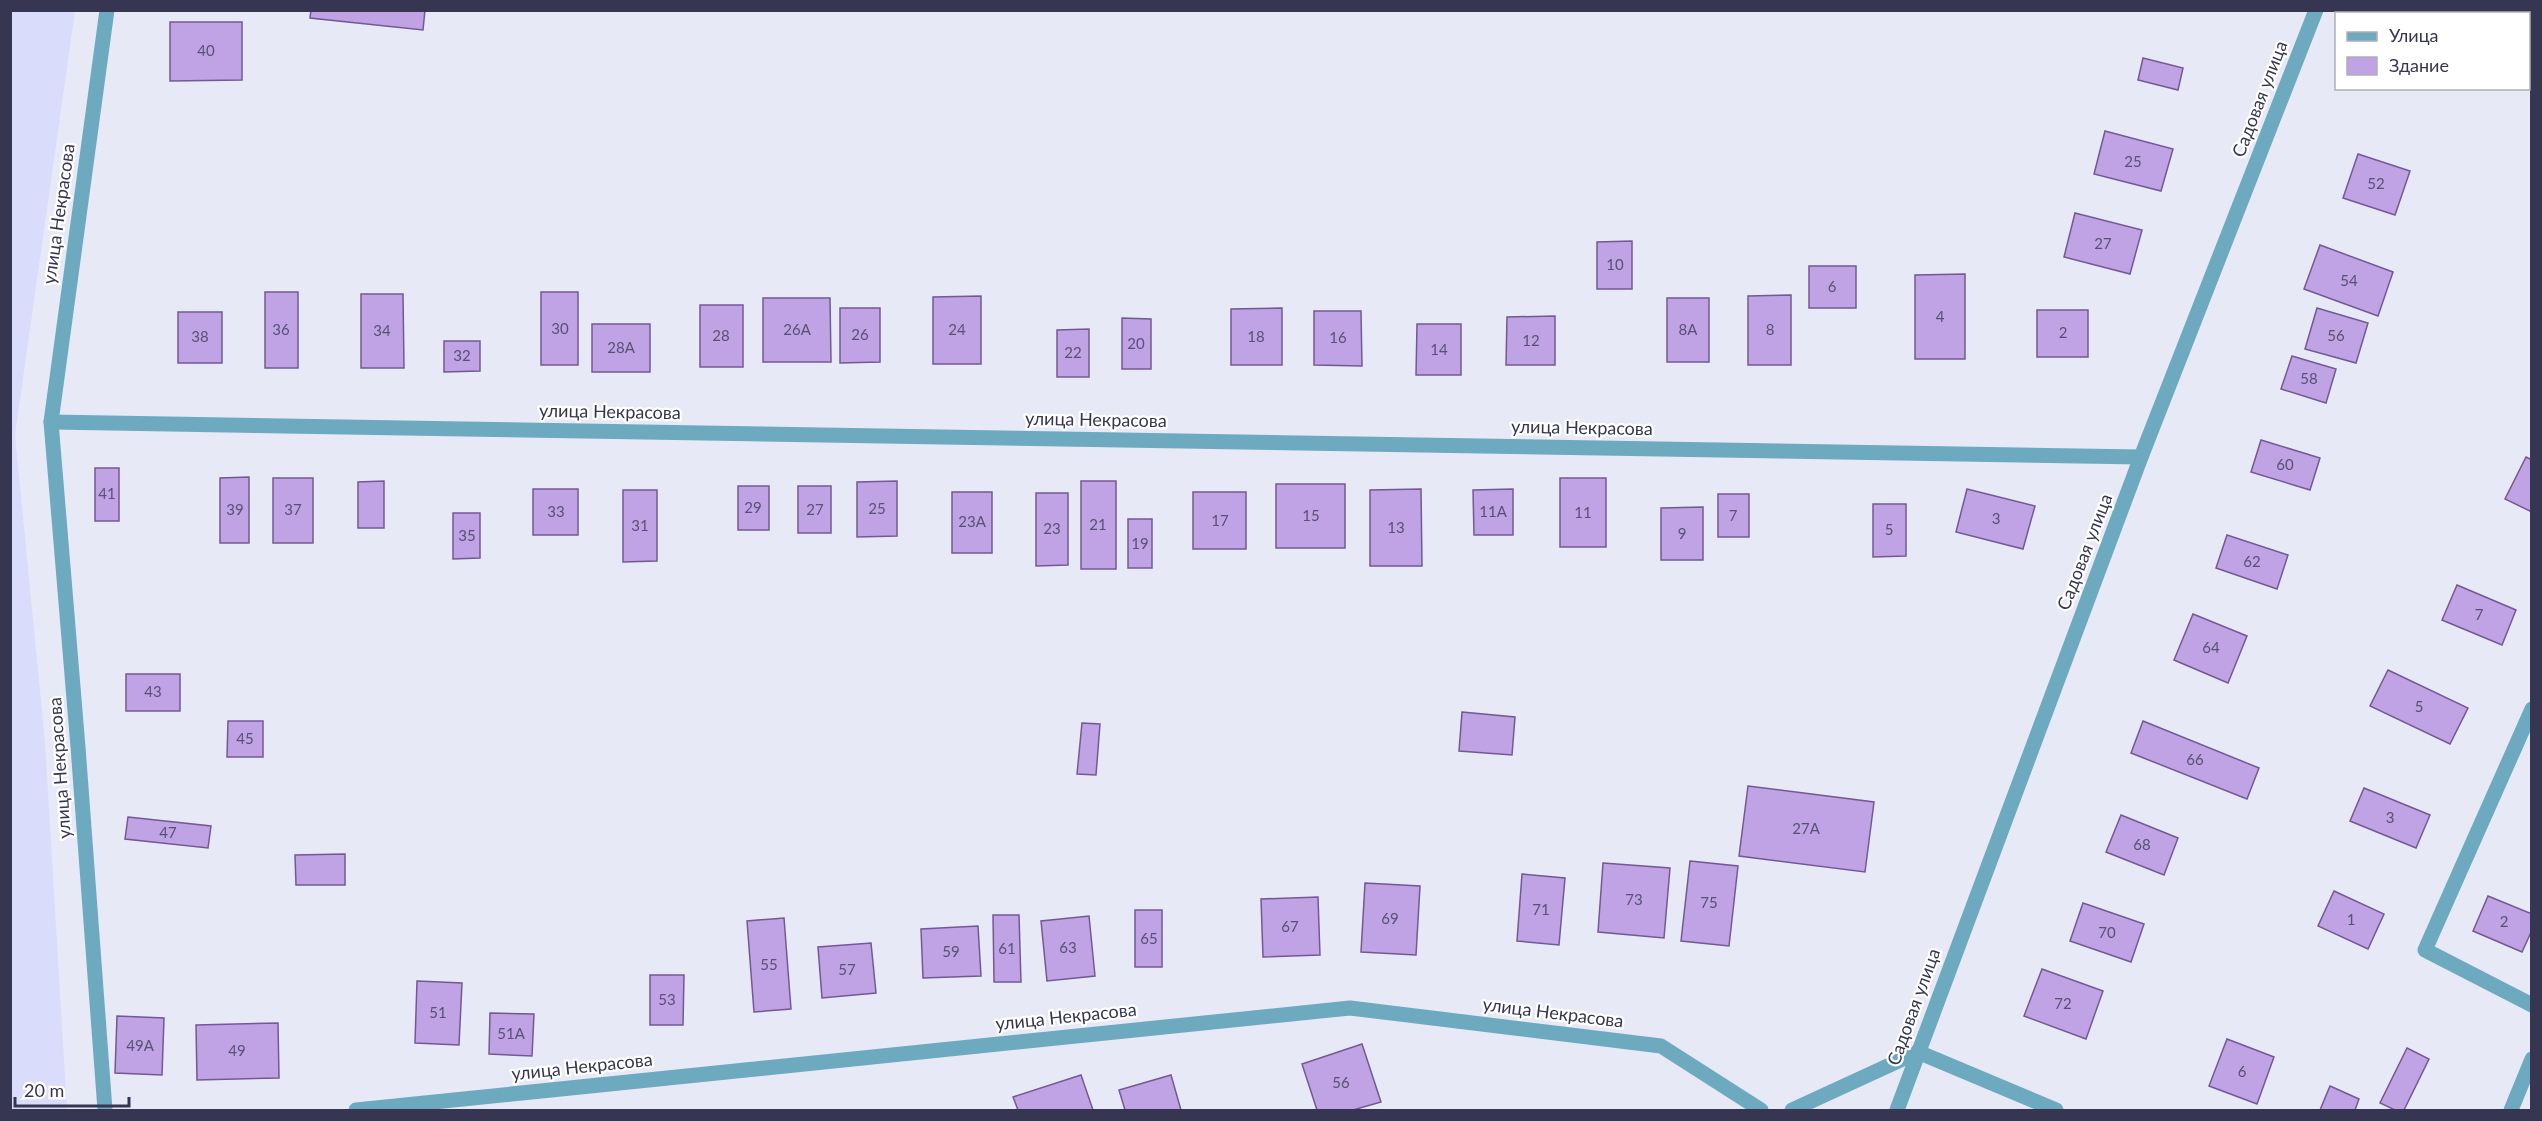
<svg xmlns="http://www.w3.org/2000/svg" width="2542" height="1121" viewBox="0 0 2542 1121" font-family="Lato,sans-serif">
<style>
.built{fill:#dadcfb}
.building{fill:#bfa3e4;stroke:#735994;stroke-width:1.5}
.lines{fill:none;stroke-linecap:round;stroke-linejoin:round}
.minor{stroke:#6daac0;stroke-width:15}
.tertiary{stroke:#6daac0;stroke-width:15}
.labels{text-anchor:middle;stroke-width:4.5;stroke-linejoin:round;paint-order:stroke}
.number-label{font-size:15px;fill:#585176}
.street-label{font-size:18px;fill:#363652;stroke:#fff}
</style>
<rect width="100%" height="100%" fill="#e8e9f7"/>
<polygon class="built" points="10,11 75,11 15,435 45,742 67,1110 11,1110"/>
<g class="building">
<polygon points="311,10 425,10 423,30 310,18"/>
<polygon points="2495,10 2532,10 2532,54 2528,53 2528,14 2494,14"/>
<polygon points="170,22 242,22 242,80 170,81"/>
<polygon points="2143,58 2183,68 2178,90 2138,80"/>
<polygon points="2105,131 2173,149 2161,191 2094,174"/>
<polygon points="2358,154 2410,171 2395,215 2343,198"/>
<polygon points="2075,213 2142,230 2130,274 2064,257"/>
<polygon points="1632,241 1632,289 1597,289 1597,242"/>
<polygon points="2320,245 2393,272 2378,316 2304,289"/>
<rect x="1809" y="266" width="47" height="42"/>
<polygon points="1965,274 1965,359 1915,359 1915,275"/>
<rect x="265" y="292" width="33" height="76"/>
<rect x="541" y="292" width="37" height="73"/>
<polygon points="361,294 403,294 404,368 361,368"/>
<polygon points="1791,295 1791,365 1748,365 1748,296"/>
<polygon points="981,296 981,364 933,364 933,297"/>
<polygon points="763,298 830,298 831,362 763,362"/>
<rect x="1667" y="298" width="42" height="64"/>
<rect x="700" y="305" width="43" height="62"/>
<polygon points="840,308 880,308 880,362 840,363"/>
<polygon points="1282,308 1282,365 1231,365 1231,309"/>
<polygon points="2317,308 2368,323 2356,363 2305,349"/>
<rect x="2037" y="310" width="51" height="47"/>
<polygon points="1314,311 1361,311 1362,366 1314,365"/>
<rect x="178" y="312" width="44" height="51"/>
<polygon points="1555,316 1555,365 1506,365 1507,317"/>
<polygon points="1122,318 1151,319 1151,369 1122,369"/>
<rect x="592" y="324" width="58" height="48"/>
<polygon points="1417,324 1461,324 1461,375 1416,375"/>
<polygon points="1089,329 1089,377 1057,377 1057,330"/>
<polygon points="444,341 480,341 480,371 444,372"/>
<polygon points="2292,356 2336,369 2326,403 2281,389"/>
<polygon points="2261,440 2320,458 2310,490 2251,472"/>
<polygon points="2526,457 2532,460 2532,512 2505,499"/>
<rect x="95" y="468" width="24" height="53"/>
<polygon points="249,477 249,543 220,543 220,478"/>
<rect x="273" y="478" width="40" height="65"/>
<rect x="1560" y="478" width="46" height="69"/>
<polygon points="384,481 384,528 358,528 358,482"/>
<polygon points="897,481 897,536 857,537 857,482"/>
<rect x="1081" y="481" width="35" height="88"/>
<rect x="1276" y="484" width="69" height="64"/>
<rect x="738" y="486" width="31" height="44"/>
<rect x="798" y="486" width="33" height="47"/>
<rect x="533" y="489" width="45" height="46"/>
<polygon points="1421,489 1422,566 1370,566 1370,490"/>
<polygon points="1513,489 1513,535 1474,535 1473,490"/>
<polygon points="1967,489 2035,506 2023,549 1956,532"/>
<polygon points="623,490 657,490 657,561 623,562"/>
<rect x="952" y="492" width="40" height="61"/>
<rect x="1193" y="492" width="53" height="57"/>
<polygon points="1036,493 1068,493 1068,565 1036,566"/>
<rect x="1718" y="494" width="31" height="43"/>
<polygon points="1873,504 1906,504 1906,556 1873,557"/>
<polygon points="1703,507 1703,560 1661,560 1661,508"/>
<polygon points="453,513 480,513 480,558 453,559"/>
<rect x="1128" y="519" width="24" height="49"/>
<polygon points="2227,535 2288,555 2277,589 2216,568"/>
<polygon points="2457,585 2516,610 2502,645 2442,620"/>
<polygon points="2193,614 2247,636 2228,683 2174,660"/>
<polygon points="2388,670 2468,708 2450,744 2370,706"/>
<rect x="126" y="674" width="54" height="37"/>
<polygon points="1462,712 1515,717 1512,755 1459,751"/>
<polygon points="228,721 263,721 263,757 227,757"/>
<polygon points="2143,721 2259,768 2247,799 2131,753"/>
<polygon points="1082,723 1100,724 1096,775 1077,774"/>
<polygon points="1748,786 1874,802 1865,872 1739,856"/>
<polygon points="2364,788 2430,815 2416,848 2350,821"/>
<polygon points="2121,815 2178,838 2164,875 2106,852"/>
<polygon points="128,817 211,826 208,848 125,839"/>
<polygon points="345,854 345,885 296,885 295,855"/>
<polygon points="1690,861 1738,866 1729,946 1681,941"/>
<polygon points="1603,863 1670,868 1664,938 1598,932"/>
<polygon points="1522,874 1565,878 1559,945 1517,941"/>
<polygon points="1365,883 1420,886 1416,955 1361,952"/>
<polygon points="2334,891 2384,914 2368,949 2318,926"/>
<polygon points="2488,896 2532,914 2532,930 2522,952 2473,931"/>
<polygon points="1318,897 1320,955 1263,957 1261,899"/>
<polygon points="2083,903 2144,924 2131,962 2070,941"/>
<rect x="1135" y="910" width="27" height="57"/>
<polygon points="993,915 1019,915 1021,982 994,982"/>
<polygon points="1089,916 1095,976 1047,981 1041,921"/>
<polygon points="784,918 791,1009 754,1012 747,921"/>
<polygon points="978,926 981,976 923,978 921,929"/>
<polygon points="871,943 876,993 822,998 818,947"/>
<polygon points="2042,969 2103,991 2086,1039 2024,1016"/>
<polygon points="650,975 684,975 683,1025 650,1025"/>
<polygon points="417,981 462,983 459,1045 415,1043"/>
<polygon points="490,1013 534,1014 532,1056 489,1054"/>
<polygon points="117,1016 164,1018 162,1075 115,1073"/>
<polygon points="278,1023 279,1078 197,1080 196,1025"/>
<polygon points="2227,1039 2274,1057 2257,1104 2209,1086"/>
<polygon points="1362,1044 1381,1102 1353,1110 1317,1110 1302,1064"/>
<polygon points="2407,1048 2429,1059 2404,1110 2395,1110 2380,1103"/>
<polygon points="1081,1075 1093,1110 1018,1110 1013,1097"/>
<polygon points="1171,1075 1181,1110 1125,1110 1119,1090"/>
<polygon points="2330,1086 2359,1099 2355,1110 2320,1110"/>
</g>
<g class="lines">
<g class="minor">
<polyline points="51,422 2141,457"/>
<polyline points="2532,709 2425,950 2532,1005"/>
<polyline points="1918,1052 2056,1110"/>
<polyline points="105,1110 78,747 51,422 107,10"/>
<polyline points="356,1110 1350,1008 1661,1046 1761,1110"/>
<polyline points="2511,1110 2532,1059"/>
</g>
<g class="tertiary">
<polyline points="1792,1110 1918,1052"/>
<polyline points="1897,1110 2141,457 2316,10"/>
</g>
</g>
<g class="labels">
<g class="number-label">
<text x="206" y="56">40</text>
<text x="2133" y="167">25</text>
<text x="2376" y="189">52</text>
<text x="2103" y="249">27</text>
<text x="1615" y="270">10</text>
<text x="2349" y="286">54</text>
<text x="1832" y="292">6</text>
<text x="1940" y="322">4</text>
<text x="560" y="334">30</text>
<text x="281" y="335">36</text>
<text x="797" y="335">26А</text>
<text x="957" y="335">24</text>
<text x="1688" y="335">8А</text>
<text x="1770" y="335">8</text>
<text x="382" y="336">34</text>
<text x="2063" y="338">2</text>
<text x="860" y="340">26</text>
<text x="721" y="341">28</text>
<text x="2336" y="341">56</text>
<text x="200" y="342">38</text>
<text x="1256" y="342">18</text>
<text x="1338" y="343">16</text>
<text x="1531" y="346">12</text>
<text x="1136" y="349">20</text>
<text x="621" y="353">28А</text>
<text x="1439" y="355">14</text>
<text x="1073" y="358">22</text>
<text x="462" y="361">32</text>
<text x="2309" y="384">58</text>
<text x="2285" y="470">60</text>
<text x="107" y="499">41</text>
<text x="753" y="513">29</text>
<text x="877" y="514">25</text>
<text x="235" y="515">39</text>
<text x="293" y="515">37</text>
<text x="815" y="515">27</text>
<text x="556" y="517">33</text>
<text x="1493" y="517">11А</text>
<text x="1583" y="518">11</text>
<text x="1311" y="521">15</text>
<text x="1733" y="521">7</text>
<text x="1996" y="524">3</text>
<text x="1220" y="526">17</text>
<text x="972" y="527">23А</text>
<text x="1098" y="530">21</text>
<text x="640" y="531">31</text>
<text x="1396" y="533">13</text>
<text x="1052" y="534">23</text>
<text x="1889" y="535">5</text>
<text x="1682" y="539">9</text>
<text x="467" y="541">35</text>
<text x="1140" y="549">19</text>
<text x="2252" y="567">62</text>
<text x="2479" y="620">7</text>
<text x="2211" y="653">64</text>
<text x="153" y="697">43</text>
<text x="2419" y="712">5</text>
<text x="245" y="744">45</text>
<text x="2195" y="765">66</text>
<text x="2390" y="823">3</text>
<text x="1806" y="834">27А</text>
<text x="168" y="838">47</text>
<text x="2142" y="850">68</text>
<text x="1634" y="905">73</text>
<text x="1709" y="908">75</text>
<text x="1541" y="915">71</text>
<text x="1390" y="924">69</text>
<text x="2351" y="925">1</text>
<text x="2504" y="927">2</text>
<text x="1290" y="932">67</text>
<text x="2107" y="938">70</text>
<text x="1149" y="944">65</text>
<text x="1068" y="953">63</text>
<text x="1007" y="954">61</text>
<text x="951" y="957">59</text>
<text x="769" y="970">55</text>
<text x="847" y="975">57</text>
<text x="667" y="1005">53</text>
<text x="2063" y="1009">72</text>
<text x="438" y="1018">51</text>
<text x="511" y="1039">51А</text>
<text x="140" y="1051">49А</text>
<text x="237" y="1056">49</text>
<text x="2242" y="1077">6</text>
<text x="1341" y="1088">56</text>
</g>
<g class="street-label">
<text transform="translate(2260 99) rotate(-69)" y="6">Садовая улица</text>
<text transform="translate(59 214) rotate(-82)" y="6">улица Некрасова</text>
<text transform="translate(610 412) rotate(1)" y="6">улица Некрасова</text>
<text transform="translate(1096 420) rotate(1)" y="6">улица Некрасова</text>
<text transform="translate(1582 428) rotate(1)" y="6">улица Некрасова</text>
<text transform="translate(2085 552) rotate(-69)" y="6">Садовая улица</text>
<text transform="translate(60 768) rotate(-94)" y="6">улица Некрасова</text>
<text transform="translate(1914 1007) rotate(-70)" y="6">Садовая улица</text>
<text transform="translate(1553 1013) rotate(7)" y="6">улица Некрасова</text>
<text transform="translate(1066 1017) rotate(-6)" y="6">улица Некрасова</text>
<text transform="translate(582 1067) rotate(-6)" y="6">улица Некрасова</text>
</g>
</g>
<rect width="2542" height="1121" fill="none" stroke="#363652" stroke-width="24"/>
<rect x="2335" y="12" width="195" height="78" fill="#ffffff" stroke="#afafba" stroke-width="1.5"/>
<rect x="2347" y="32" width="30" height="9" fill="#6daac0" stroke="#afafba" stroke-width="1.5"/>
<text x="2389" y="42" font-size="18" fill="#363652">Улица</text>
<rect x="2347" y="57" width="30" height="18" fill="#bfa3e4" stroke="#afafba" stroke-width="1.5"/>
<text x="2389" y="72" font-size="18" fill="#363652">Здание</text>
<path d="M15 1097v9h114v-9" fill="none" stroke="#363652" stroke-width="3"/>
<text x="24" y="1097" font-size="18" fill="#363652" stroke="#ffffff" stroke-width="4.5" paint-order="stroke">20 m</text>
</svg>
